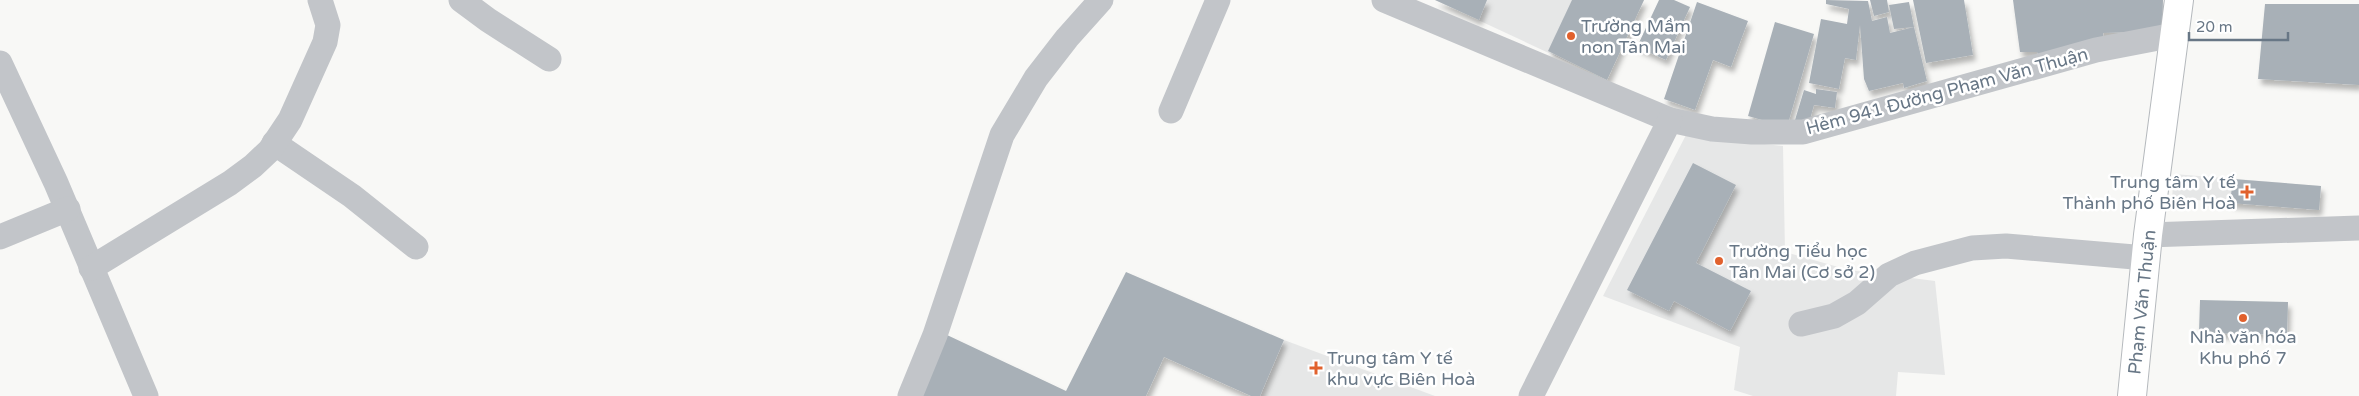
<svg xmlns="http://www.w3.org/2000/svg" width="2359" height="396" viewBox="0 0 2359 396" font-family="'Varela Round',sans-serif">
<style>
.built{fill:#e6e7e7}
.building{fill:#a8b0b7;filter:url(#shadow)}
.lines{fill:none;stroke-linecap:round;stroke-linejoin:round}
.primary-casing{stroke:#b5b9bd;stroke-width:30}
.street{stroke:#c2c5c9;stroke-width:25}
.primary{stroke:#fff;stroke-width:28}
.poi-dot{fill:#e1612d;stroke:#fff;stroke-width:2}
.labels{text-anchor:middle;stroke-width:5;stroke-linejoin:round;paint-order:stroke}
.poi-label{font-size:18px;fill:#687786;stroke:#fff;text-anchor:start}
.street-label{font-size:18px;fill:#687786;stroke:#fff}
</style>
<defs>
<filter id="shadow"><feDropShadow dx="3" dy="5.5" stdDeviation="2.5" flood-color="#0004"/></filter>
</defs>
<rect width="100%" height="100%" fill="#f8f8f6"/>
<g class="built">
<polygon points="1435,0 1644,0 1607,80"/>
<polygon points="1686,135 1783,146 1785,252 1849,270 1935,281 1945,375 1898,372 1896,396 1753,396 1734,390 1740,347 1603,296"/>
<polygon points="2174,174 2321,186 2319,210 2172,198"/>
<polygon points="1284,340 1435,396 1260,396"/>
</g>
<g class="building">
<polygon points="1435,0 1487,0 1479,20"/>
<polygon points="1572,0 1644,0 1607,80 1548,51"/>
<polygon points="1659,0 1674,0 1690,7 1666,60 1637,47"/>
<polygon points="1826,0 1868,1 1872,21 1887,17 1890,33 1914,27 1927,81 1904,88 1903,83 1869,91 1864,79 1860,25 1856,60 1845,58 1839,89 1809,83 1821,19 1847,24 1849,9 1826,4"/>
<polygon points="1870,0 1887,0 1889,12 1874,16"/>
<polygon points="1913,0 1964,0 1973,55 1926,63"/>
<polygon points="2013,0 2163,0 2162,31 2103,33 2104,41 2039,56 2037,52 2020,52"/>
<polygon points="1697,2 1748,21 1731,67 1713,60 1695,110 1664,99"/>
<polygon points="1909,2 1914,27 1894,29 1889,5"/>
<polygon points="2265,4 2359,4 2359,85 2258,79"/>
<polygon points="1775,22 1814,34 1787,127 1748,116"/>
<polygon points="1816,89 1837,92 1835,108 1814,105 1809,123 1795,120 1804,90 1816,94"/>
<polygon points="1693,163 1736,185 1696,263 1751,291 1730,331 1674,301 1669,311 1627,290"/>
<polygon points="2233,179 2321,186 2319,210 2230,203"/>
<polygon points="1126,272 1284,340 1260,396 1251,396 1164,357 1146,396 922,396 947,335 1066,391"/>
<polygon points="2200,300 2288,302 2287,335 2199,333"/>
</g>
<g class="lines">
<defs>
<polyline id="primary" points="2132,396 2148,235 2179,0"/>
</defs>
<use href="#primary" class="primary-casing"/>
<g class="street">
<polyline points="461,0 488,20 549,59"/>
<polyline points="1384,0 1670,120 1712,129 1752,132 1803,132 2096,50 2174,35"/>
<polyline points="0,63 56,183 146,396"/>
<polyline points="1171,111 1218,0"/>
<polyline points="274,143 352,196 416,247"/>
<polyline points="2148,235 2359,228"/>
<polyline points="0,237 68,209"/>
<polyline points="91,268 230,183 253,166 270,150 290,120 325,42 328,25 320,0"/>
<polyline points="1801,324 1834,316 1857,303 1889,275 1915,263 1972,248 2006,246 2146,258"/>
<polyline points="910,396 935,335 1002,135 1036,78 1067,38 1101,0"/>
<polyline points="1531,396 1670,120"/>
</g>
<use href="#primary" class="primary"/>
</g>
<g class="poi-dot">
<circle cx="1571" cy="36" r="5"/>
<path d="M2244.5 184.5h5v5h5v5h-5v5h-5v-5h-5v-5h5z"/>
<circle cx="1719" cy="261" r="5"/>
<circle cx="2243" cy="318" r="5"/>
<path d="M1313.5 360.5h5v5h5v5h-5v5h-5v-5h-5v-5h5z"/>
</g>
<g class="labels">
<g class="poi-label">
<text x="1581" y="32">Trường Mầm<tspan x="1581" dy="21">non Tân Mai</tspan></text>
<text x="2236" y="188" text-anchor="end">Trung tâm Y tế<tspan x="2236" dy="21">Thành phố Biên Hoà</tspan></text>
<text x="1729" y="257">Trường Tiểu học<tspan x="1729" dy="21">Tân Mai (Cơ sở 2)</tspan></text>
<text x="2243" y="343" text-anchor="middle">Nhà văn hóa<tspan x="2243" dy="21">Khu phố 7</tspan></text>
<text x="1327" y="364">Trung tâm Y tế<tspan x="1327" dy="21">khu vực Biên Hoà</tspan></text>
</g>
<g class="street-label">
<text transform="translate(1947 91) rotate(-15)" y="6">Hẻm 941 Đường Phạm Văn Thuận</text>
<text transform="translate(2142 302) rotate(-84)" y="6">Phạm Văn Thuận</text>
</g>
</g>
<path d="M2189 32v8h99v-8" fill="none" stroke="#687786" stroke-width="2.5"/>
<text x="2196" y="32" font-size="15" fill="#687786" stroke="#ffffff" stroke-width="4" paint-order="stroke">20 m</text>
</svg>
